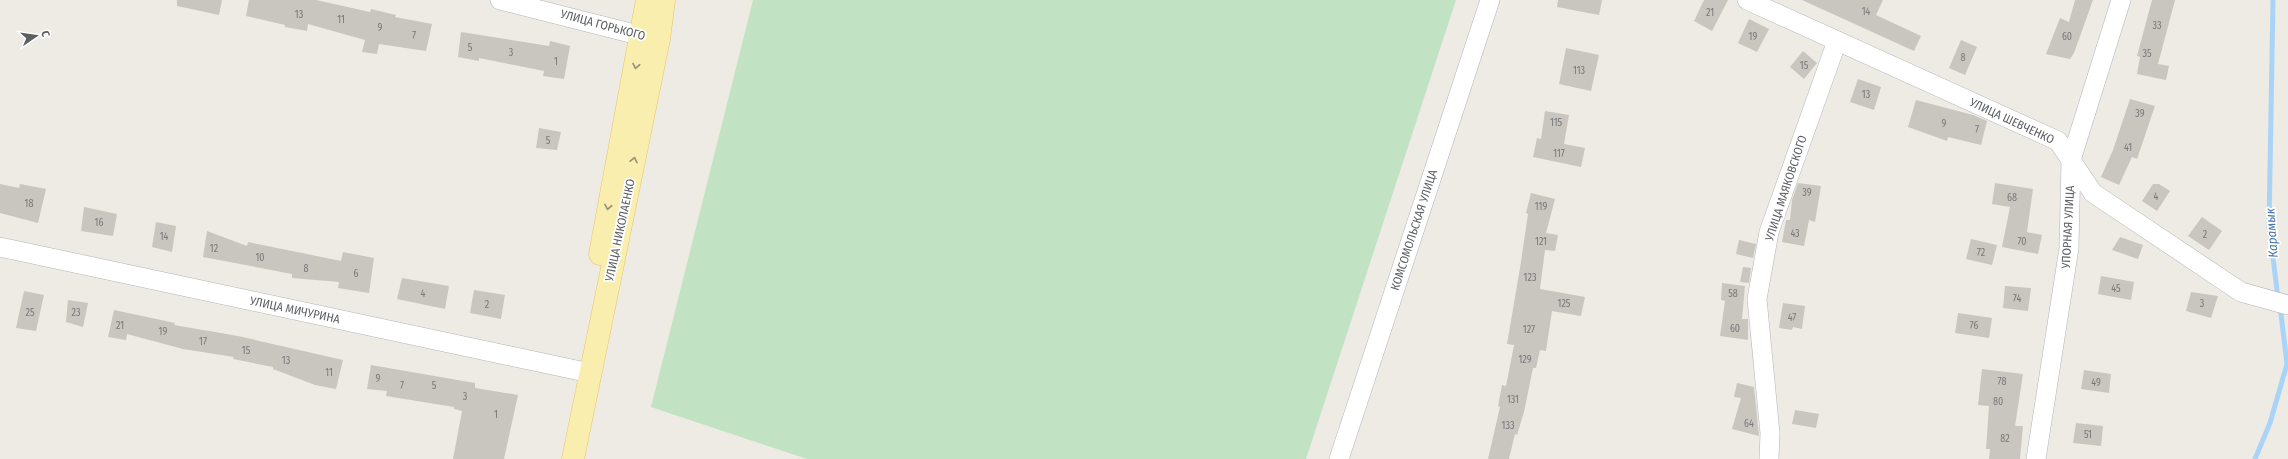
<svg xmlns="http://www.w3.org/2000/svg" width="2288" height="459" viewBox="0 0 2288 459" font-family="'Fira Sans Condensed',sans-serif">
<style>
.green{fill:#c2e3c3}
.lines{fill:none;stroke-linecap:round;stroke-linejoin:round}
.stream{stroke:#a9d4f8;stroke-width:5}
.building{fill:#c9c6c0}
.minor-casing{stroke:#b1b4b8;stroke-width:20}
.major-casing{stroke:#e7c464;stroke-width:23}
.minor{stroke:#fff;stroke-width:19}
.major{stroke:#f9eead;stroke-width:22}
.oneway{stroke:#93917d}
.labels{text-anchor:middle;stroke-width:3.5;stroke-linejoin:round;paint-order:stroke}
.number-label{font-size:10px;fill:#77797a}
.street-label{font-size:12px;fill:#5c5f63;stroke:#fff}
.water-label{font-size:13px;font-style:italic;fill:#4775a9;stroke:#fff}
</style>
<rect width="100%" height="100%" fill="#edebe4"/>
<polygon class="green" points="753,0 1456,0 1306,459 807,459 651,407"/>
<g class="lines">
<g class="stream">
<polyline points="2273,0 2269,226 2278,298"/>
<polyline points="2255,459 2270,423 2287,364 2280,306"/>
</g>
</g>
<g class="building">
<polygon points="177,0 222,0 219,15 177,6"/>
<polygon points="249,0 316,0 370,12 371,9 396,15 395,17 432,24 426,51 379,44 377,54 362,52 365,40 308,24 307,31 285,27 285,25 246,16"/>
<polygon points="1558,0 1602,0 1599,15 1557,7"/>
<polygon points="1704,0 1728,0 1712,31 1694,21"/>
<polygon points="1802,0 1883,0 1876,15 1921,36 1914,51"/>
<polygon points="2075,0 2093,0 2074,53 2070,59 2046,54 2060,18 2069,22"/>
<polygon points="2152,0 2175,0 2158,64 2169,66 2166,80 2137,74 2140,57 2137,56"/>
<polygon points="1749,19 1769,29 1757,52 1738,43"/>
<polygon points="461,32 549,46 550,41 570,46 564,79 543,76 544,71 479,58 479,61 458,57"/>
<polygon points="1961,40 1977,47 1965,75 1949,68"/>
<polygon points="1566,48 1599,55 1591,91 1559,84"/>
<polygon points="1803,51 1817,63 1804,79 1790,67"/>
<polygon points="1858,79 1881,87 1874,110 1850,102"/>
<polygon points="2130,99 2155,106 2137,159 2132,157 2119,185 2101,177 2113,150"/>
<polygon points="1916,100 1973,115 1987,121 1981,145 1948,137 1947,141 1908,127"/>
<polygon points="1545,111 1569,115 1564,144 1585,148 1581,167 1533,157 1537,138 1541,139"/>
<polygon points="539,128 561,132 557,150 536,148"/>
<polygon points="1798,183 1821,186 1815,222 1809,220 1804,246 1782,242 1786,220 1790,220 1792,200"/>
<polygon points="1995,183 2033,189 2027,232 2042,235 2038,254 2002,247 2010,207 1992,204"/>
<polygon points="0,184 19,188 20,184 46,189 38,223 0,213"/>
<polygon points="2153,184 2159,184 2170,191 2157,211 2142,201"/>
<polygon points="1531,193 1555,199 1546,233 1558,235 1555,251 1545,250 1540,289 1585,297 1581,316 1552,311 1546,351 1540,350 1536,368 1533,368 1524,412 1517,435 1515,434 1509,459 1488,459 1500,407 1498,406 1502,385 1506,386 1514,345 1507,344 1520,268 1528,214 1526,213"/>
<polygon points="84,207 117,214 113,236 81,231"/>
<polygon points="2202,217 2222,231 2209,250 2188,236"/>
<polygon points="156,222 176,226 172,252 152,247"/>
<polygon points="207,231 247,246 248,242 341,261 343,252 374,258 369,293 338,288 339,282 292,278 292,274 203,257"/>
<polygon points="2120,237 2143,245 2138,259 2112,250"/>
<polygon points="1971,239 1997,245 1992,265 1966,259"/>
<polygon points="1739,240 1756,244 1753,258 1736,254"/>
<polygon points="1743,267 1751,268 1749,283 1740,282"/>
<polygon points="2101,276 2134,282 2131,300 2098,294"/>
<polygon points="402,278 449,286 445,309 397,299"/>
<polygon points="1722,283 1745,286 1742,319 1748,319 1748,340 1720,336 1725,301 1721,300"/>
<polygon points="2005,286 2031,288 2028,311 2003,308"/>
<polygon points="474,290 505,295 501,319 470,313"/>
<polygon points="24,291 44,295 36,331 16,328"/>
<polygon points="2191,292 2218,296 2211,318 2186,311"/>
<polygon points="68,300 88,303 83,327 66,322"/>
<polygon points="1783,303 1805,306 1802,329 1793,327 1792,330 1779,328"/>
<polygon points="114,310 175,323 174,325 238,336 343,360 336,389 315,385 273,369 273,367 233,359 234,357 183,349 127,334 126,340 108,337"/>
<polygon points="1958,313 1992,318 1989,338 1955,333"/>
<polygon points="371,365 475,383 475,388 518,395 504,459 453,459 462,411 454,409 454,407 386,396 387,391 367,389"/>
<polygon points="1982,369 2023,374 2015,426 2023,426 2020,459 1989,459 1990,449 1986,449 1989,406 1978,405"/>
<polygon points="2084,370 2111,374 2109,393 2081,389"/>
<polygon points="1737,383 1754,387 1759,436 1732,429 1741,398 1734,397"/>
<polygon points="1795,410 1819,414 1816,428 1792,424"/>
<polygon points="2076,423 2103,426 2101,446 2073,443"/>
</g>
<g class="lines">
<defs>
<g id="minor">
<polyline points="500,0 654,39"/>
<polyline points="1747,0 2058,141 2093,193 2241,292 2288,305"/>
<polyline points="0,247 590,373"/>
<polyline points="1339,459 1490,0"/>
<polyline points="1769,459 1770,433 1757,299 1769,232 1837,41"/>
<polyline points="2036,459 2069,248 2071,160 2121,0"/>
</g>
<g id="major">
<polyline points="600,254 647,0"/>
<polyline points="573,459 659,39 664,0"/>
</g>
</defs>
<use href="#minor" class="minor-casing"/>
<use href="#major" class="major-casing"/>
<use href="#minor" class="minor"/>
<use href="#major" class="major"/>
</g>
<defs><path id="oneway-chevron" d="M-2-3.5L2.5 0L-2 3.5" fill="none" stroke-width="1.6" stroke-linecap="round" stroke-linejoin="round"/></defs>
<g class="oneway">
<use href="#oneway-chevron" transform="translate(636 66) rotate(101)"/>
<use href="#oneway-chevron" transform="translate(634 160) rotate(-78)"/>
<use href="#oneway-chevron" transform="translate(608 207) rotate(100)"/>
</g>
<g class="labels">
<g class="number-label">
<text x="1866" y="15">14</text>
<text x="1710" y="16">21</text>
<text x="299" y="18">13</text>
<text x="341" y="23">11</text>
<text x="2157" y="29">33</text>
<text x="380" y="31">9</text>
<text x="414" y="39">7</text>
<text x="1753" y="40">19</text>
<text x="2067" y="40">60</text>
<text x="470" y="51">5</text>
<text x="511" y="56">3</text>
<text x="2147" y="57">35</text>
<text x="1963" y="61">8</text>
<text x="556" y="65">1</text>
<text x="1804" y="69">15</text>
<text x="1579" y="74">113</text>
<text x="1866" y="98">13</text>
<text x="2140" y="117">39</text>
<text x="1556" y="126">115</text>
<text x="1944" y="127">9</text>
<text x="1977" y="133">7</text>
<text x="548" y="144">5</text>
<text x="2128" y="151">41</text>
<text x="1559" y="157">117</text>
<text x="1807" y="196">39</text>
<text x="2156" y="200">4</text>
<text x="2012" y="201">68</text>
<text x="29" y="207">18</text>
<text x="1541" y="210">119</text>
<text x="99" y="226">16</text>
<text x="1795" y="237">43</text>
<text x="2205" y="238">2</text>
<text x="164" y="240">14</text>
<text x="1541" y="245">121</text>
<text x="2022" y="245">70</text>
<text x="214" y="252">12</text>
<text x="1981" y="256">72</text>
<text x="260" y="261">10</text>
<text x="306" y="272">8</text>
<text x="356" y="277">6</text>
<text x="1530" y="281">123</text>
<text x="2116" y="292">45</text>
<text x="423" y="297">4</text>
<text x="1733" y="297">58</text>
<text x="2017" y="302">74</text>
<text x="1564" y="307">125</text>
<text x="2202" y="307">3</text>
<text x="487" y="308">2</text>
<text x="30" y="316">25</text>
<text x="76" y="316">23</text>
<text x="1792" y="321">47</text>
<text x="120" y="329">21</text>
<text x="1974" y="329">76</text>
<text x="1735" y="332">60</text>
<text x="1529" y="333">127</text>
<text x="163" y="335">19</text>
<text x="203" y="345">17</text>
<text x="246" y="354">15</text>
<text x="1525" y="363">129</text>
<text x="286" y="364">13</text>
<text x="329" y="376">11</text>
<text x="378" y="382">9</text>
<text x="2002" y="385">78</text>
<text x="2096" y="386">49</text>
<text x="402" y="389">7</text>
<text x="434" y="389">5</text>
<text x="465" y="400">3</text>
<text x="1513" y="403">131</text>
<text x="1998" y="405">80</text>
<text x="496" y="418">1</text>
<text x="1749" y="427">64</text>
<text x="1508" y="429">133</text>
<text x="2088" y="438">51</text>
<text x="2005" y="442">82</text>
</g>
<g class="street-label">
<text transform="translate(603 25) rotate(15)" y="4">УЛИЦА ГОРЬКОГО</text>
<text transform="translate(2012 121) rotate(25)" y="4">УЛИЦА ШЕВЧЕНКО</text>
<text transform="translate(1786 188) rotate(-72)" y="4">УЛИЦА МАЯКОВСКОГО</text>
<text transform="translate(2068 227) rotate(-87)" y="4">УПОРНАЯ УЛИЦА</text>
<text transform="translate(620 230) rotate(-78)" y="4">УЛИЦА НИКОЛАЕНКО</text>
<text transform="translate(1414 230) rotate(-72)" y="4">КОМСОМОЛЬСКАЯ УЛИЦА</text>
<text transform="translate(295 310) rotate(12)" y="4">УЛИЦА МИЧУРИНА</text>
</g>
<g class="water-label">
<text transform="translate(2271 233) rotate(-94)" y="5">Карамык</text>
</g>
</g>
<g transform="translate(36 36) rotate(77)" stroke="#ffffff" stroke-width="3" paint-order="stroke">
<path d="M0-3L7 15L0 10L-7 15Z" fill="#5c5f63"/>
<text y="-6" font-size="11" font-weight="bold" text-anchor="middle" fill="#5c5f63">С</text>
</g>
</svg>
